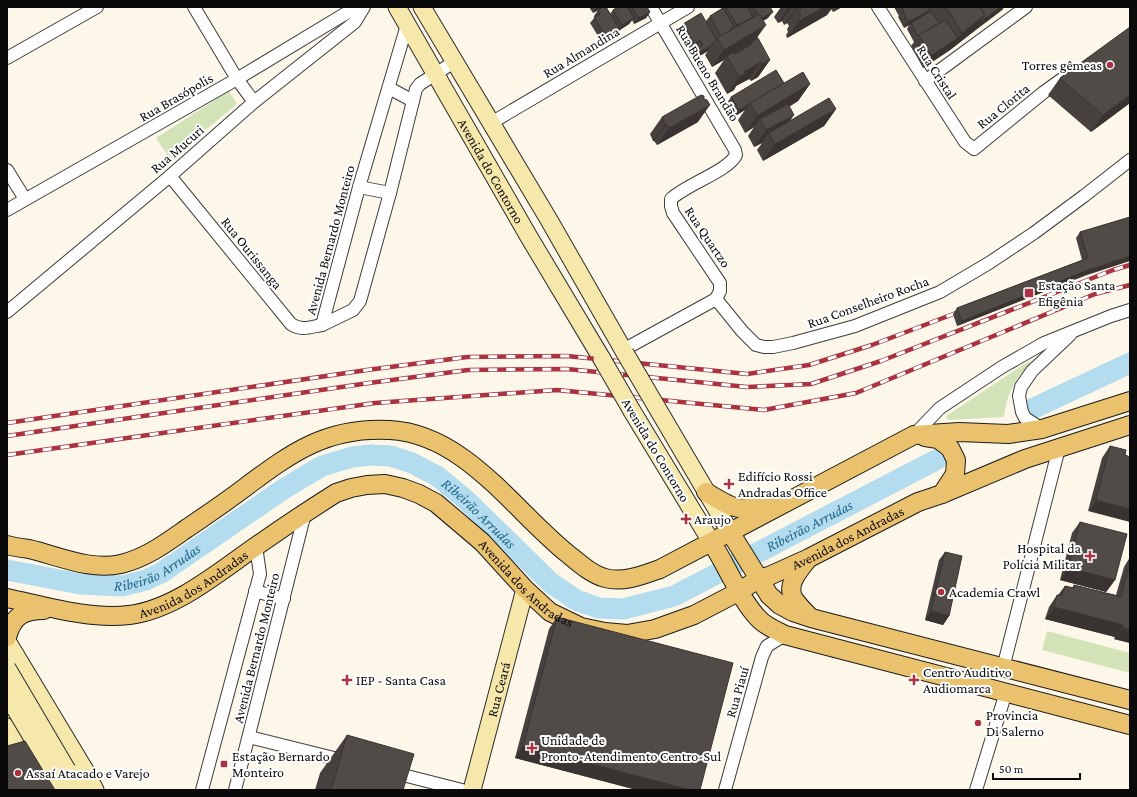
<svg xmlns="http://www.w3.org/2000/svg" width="1137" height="797" viewBox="0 0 1137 797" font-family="'Crimson Pro',serif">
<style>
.green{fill:#d1e3b7}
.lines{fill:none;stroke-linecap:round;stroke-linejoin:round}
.river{stroke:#b3ddef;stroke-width:21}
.street-casing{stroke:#3d3d3d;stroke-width:14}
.secondary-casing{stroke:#2c2c2c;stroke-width:19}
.primary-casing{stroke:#1b1b1b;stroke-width:20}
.street{stroke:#fff;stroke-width:12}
.secondary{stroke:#f6e8ab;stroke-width:17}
.primary{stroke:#eac16c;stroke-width:18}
.rail-casing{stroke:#aa3241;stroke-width:4.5}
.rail{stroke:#fff;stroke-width:3;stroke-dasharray:9;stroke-linecap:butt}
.secondary-bridge-casing{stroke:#2c2c2c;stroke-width:19;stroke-linecap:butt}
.secondary-bridge{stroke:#f6e8ab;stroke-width:17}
.wall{fill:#46403e}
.shaded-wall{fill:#393432}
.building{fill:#514b48;stroke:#393432}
.poi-dot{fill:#aa3241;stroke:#fff;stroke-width:1.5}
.labels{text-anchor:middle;stroke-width:4;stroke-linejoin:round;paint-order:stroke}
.street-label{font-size:14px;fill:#0a0a0a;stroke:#fff}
.poi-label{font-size:14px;fill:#0a0a0a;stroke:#fff;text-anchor:start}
.water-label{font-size:15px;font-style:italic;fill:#22678d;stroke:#fff}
</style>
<rect width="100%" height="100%" fill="#fdf7e9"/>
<g class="green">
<polygon points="229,91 237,104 170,159 156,138"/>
<path d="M1029,361L1031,364C1015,378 1006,396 1004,417L948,420L946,416Z"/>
<polygon points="1047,631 1130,653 1130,673 1042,650"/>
</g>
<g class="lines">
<g class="river">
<polyline points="1032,409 1130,363"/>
<path id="s1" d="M7,570L80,584L122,586L146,580L161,573L285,488L322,466L352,457L371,455L391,456L412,463L437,476L465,499L551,583L576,600L599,608L623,609L674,596L936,460"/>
</g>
<defs>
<g id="street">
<polyline points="194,7 237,79 254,102"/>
<path d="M651,7L735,150L736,155C728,171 687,184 671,199V206L673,213L720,283V291L716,299"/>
<polyline points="878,7 965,142 974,149 1044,92 1069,74"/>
<polyline points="407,25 359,187 322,325 353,310 360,301 390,193 416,89 420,84 454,62"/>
<polyline points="7,58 97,7"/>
<polyline points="925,81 1026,7"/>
<polyline points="389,88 413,101"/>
<polyline points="491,123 688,7"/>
<polyline points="7,170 25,199"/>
<path d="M170,176L291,324C301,331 310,327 322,325"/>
<polyline points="359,187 390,193"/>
<polyline points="7,210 237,79 353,9 359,7"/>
<polyline points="716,299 742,331 756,345 764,347 773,347 793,343 855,326 940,292 989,263 1034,233 1084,196 1130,160"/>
<polyline points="7,312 170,176 254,102 355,22 364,7"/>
<polyline points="623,350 716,299"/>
<polyline points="1042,429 1025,418 1022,412 1019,396 1021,387 1032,371 1070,335"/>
<polyline points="914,435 940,408 1002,367 1044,343 1111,316 1130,310"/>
<polyline points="255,591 284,599"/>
<polyline points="1003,668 1059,448"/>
<polyline points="249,737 346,761"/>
<polyline points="391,772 462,790"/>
<polyline points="202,790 260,574 256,546"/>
<polyline points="235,790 305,513"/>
<polyline points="725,790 762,657 767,646 785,635"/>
<polyline points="976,790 1006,692"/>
</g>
<g id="secondary">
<path id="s2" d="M397,7L529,237L602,359"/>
<polyline points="422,7 549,220 625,353"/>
<polyline points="656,406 730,532"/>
<polyline points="632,411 712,543"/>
<polyline points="7,641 86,772 95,790"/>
<polyline points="7,727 31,768 47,790"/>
<polyline points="67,770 79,790"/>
<polyline points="55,776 62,790"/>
<path id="s3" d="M472,790L525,589"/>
</g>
<g id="primary">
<polyline points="925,437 938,439 950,448 956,460 955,474 942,494"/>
<path d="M706,492C736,510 738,513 773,502"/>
<polyline points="730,532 769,595 780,605 793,612 811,618 1130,700"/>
<path d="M712,543C727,566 741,602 761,621C768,627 777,631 785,635L1130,725"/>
<path d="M7,545C14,547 22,548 29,549C59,556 90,571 121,564C146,558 166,543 186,529C202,518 217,508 232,497C285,458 321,426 390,430C465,434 514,511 568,554C579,563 591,574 605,578C624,583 643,575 660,569L914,435L959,432L1008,434L1042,429L1130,401"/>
<path d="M808,559C800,569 785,585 794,599C798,605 804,611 809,616"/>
<path id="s4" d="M7,598C45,606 90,620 129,615C174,610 219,572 255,547C282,528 309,510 336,493L351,488L367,485L385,484L403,488L419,494L436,503L482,542L525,589L550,612L581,627L605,632L627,634L655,629L694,615L740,591L758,579L769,576L809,558L918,502L942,494L1025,459L1130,425"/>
<path d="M7,637C13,616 23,610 44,610"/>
</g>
</defs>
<use href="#street" class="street-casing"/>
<use href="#secondary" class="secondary-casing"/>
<use href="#primary" class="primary-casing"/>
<use href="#street" class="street"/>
<use href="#secondary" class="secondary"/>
<use href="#primary" class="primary"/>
<defs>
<g id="rail">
<polyline points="7,423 367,370 467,357 567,356 747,374 809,365 872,345 964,310"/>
<polyline points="7,436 369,383 468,370 567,369 747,387 811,384 881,361 1113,270 1130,265"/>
<polyline points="7,455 375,403 557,390 764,410 856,393 1095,294 1130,285"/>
</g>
</defs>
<use href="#rail" class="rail-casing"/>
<use href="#rail" class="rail"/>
<defs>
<g id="secondary-bridge">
<polyline points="625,353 656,406"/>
<polyline points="602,359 632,411"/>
<polyline points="7,668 67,770"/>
<polyline points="7,695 55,776"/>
</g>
</defs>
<use href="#secondary-bridge" class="secondary-bridge-casing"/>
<use href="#secondary-bridge" class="secondary-bridge"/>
</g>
<g class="wall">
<polygon points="589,7 606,7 610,14 613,10 618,7 647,7 650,12 646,18 634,24 632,20 629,24 620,30 616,36 603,44 590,23 595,17 594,16 598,10 593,13"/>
<polygon points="723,7 770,7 768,18 763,21 757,39 770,60 758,77 751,81 749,79 736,86 734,90 727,94 715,73 724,60 712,67 705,55 708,51 696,58 694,55 698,49 696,46 690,50 679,30 683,24 706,21 710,16 721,9"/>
<polygon points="781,7 842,7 833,12 831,9 827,15 787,38 786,35 788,32 787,29 789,26 787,23 784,25 782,21 778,23 774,17"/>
<polygon points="894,7 1004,7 1002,10 973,32 950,50 923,68 911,46 914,42 907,29 909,25 904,28 898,17 899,16"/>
<polygon points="1060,78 1130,103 1091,132 1048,95"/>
<polygon points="784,83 810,84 798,101 789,107 790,121 836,109 824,126 763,161 757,150 762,143 754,147 748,136 754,127 745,133 738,120 745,110 735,116 727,103 731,97"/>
<polygon points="662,117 698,122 657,145 654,141 653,141 650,134"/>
<polygon points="1130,217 1084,276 957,326 953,314 957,308 1082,260 1076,238 1080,232"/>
<polygon points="1110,446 1125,455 1130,457 1088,511 1102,458"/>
<polygon points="1080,522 1115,580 1106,592 1060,580 1072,533"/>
<polygon points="945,552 949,616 943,625 925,620 939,560"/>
<polygon points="1130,557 1130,643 1114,639 1115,637 1045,619 1049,607 1057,595 1058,595 1065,586 1072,588 1074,585 1116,595 1124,567"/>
<polygon points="557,617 700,790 637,790 515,758 549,629"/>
<polygon points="347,735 403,790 315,790 320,773"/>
</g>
<g class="shaded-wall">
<polygon points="598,7 604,7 593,13"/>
<polygon points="789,7 791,7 782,21 778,23"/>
<polygon points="798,7 787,23 784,25 796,8"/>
<polygon points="824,7 833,7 827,15 787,38 799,21"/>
<polygon points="837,7 842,7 833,12"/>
<polygon points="1001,7 1004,7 1002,10 973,32 950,50 923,68 931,56 958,38 962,33 985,15"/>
<polygon points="930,10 926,16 911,23 909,25 904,28 908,22"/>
<polygon points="650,12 646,18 634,24 639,18"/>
<polygon points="773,12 768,18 752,27 756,21"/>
<polygon points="634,18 629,24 618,31 622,25"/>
<polygon points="741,22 737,28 732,31 737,25"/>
<polygon points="766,25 754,42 751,42 749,46 728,58 727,56 724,60 712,67 724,50"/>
<polygon points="620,30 616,36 603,44 607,38"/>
<polygon points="700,40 696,46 690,50 695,44"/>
<polygon points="712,45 708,51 696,58 700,52"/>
<polygon points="770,60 758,77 751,81 762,64"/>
<polygon points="761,62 749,79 736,86 734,90 727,94 739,77 744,72"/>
<polygon points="810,84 798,101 762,123 760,119 754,127 745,133 757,116"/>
<polygon points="1130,95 1130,103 1091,132 1103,115"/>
<polygon points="749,104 745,110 735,116 739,110"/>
<polygon points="710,105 698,122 657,145 669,128"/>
<polygon points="836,109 824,126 763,161 775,144"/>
<polygon points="794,115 782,132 769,133 762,143 754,147 766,130"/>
<polygon points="665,124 666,124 654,141 653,141"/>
<polygon points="1130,256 1130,261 1084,276 957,326 962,321 1088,270"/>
<polygon points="1096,500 1130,509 1130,522 1088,511"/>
<polygon points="1068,568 1115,580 1106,592 1060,580"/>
<polygon points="1054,607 1123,625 1115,637 1045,619"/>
<polygon points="931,611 949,616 943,625 925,620"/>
<polygon points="1122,628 1130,630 1130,643 1114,639"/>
<polygon points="523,746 690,790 637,790 515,758"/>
</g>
<g class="building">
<polygon points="603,7 606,7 620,30 607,38 594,17 600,14 598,10"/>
<polygon points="618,7 627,7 634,18 622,25 613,10"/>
<polygon points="632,7 647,7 650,12 639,18"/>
<polygon points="726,7 747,7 753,17 742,23 741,22 737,25"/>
<polygon points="753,7 770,7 773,12 762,18 759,14 753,17 753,16 757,13"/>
<polygon points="799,7 824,7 799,21 798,18 801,16 798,12 801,10"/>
<polygon points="902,7 928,7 930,10 908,22 903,11 904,10"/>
<polygon points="946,7 980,7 985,15 962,33"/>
<polygon points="980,7 1001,7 979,23 985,15"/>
<polygon points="723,8 734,27 730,29 731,30 721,36 710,16"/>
<polygon points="931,11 939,23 919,35 918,36 911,23"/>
<polygon points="701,13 716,39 712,45 700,52 698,49 703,45 700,40 695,44 683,24"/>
<polygon points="759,14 766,25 724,50 717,38"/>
<polygon points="945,20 958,38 931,56 919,35"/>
<polygon points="1130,27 1130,95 1103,115 1060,78"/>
<polygon points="758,38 770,60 762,64 761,62 744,72 746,73 739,77 727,56 734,52 735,54 752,44 751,42"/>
<polygon points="776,70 784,83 739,110 731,97"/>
<polygon points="803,72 810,84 757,116 750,103"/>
<polygon points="701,95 704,96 704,99 707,100 710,105 669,128 666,124 665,124 662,117"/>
<polygon points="829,98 836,109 775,144 769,133"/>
<polygon points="788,104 794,115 766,130 760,119"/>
<polygon points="1130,217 1130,256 1088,270 962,321 957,308 1088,258 1080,232"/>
<polygon points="1110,446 1126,450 1125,455 1130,457 1130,509 1096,500"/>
<polygon points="1080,522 1127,534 1115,580 1068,568"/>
<polygon points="945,552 962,556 949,616 931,611"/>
<polygon points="1130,562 1130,630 1122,628 1123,625 1054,607 1057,595 1062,596 1065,586 1074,588 1074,585 1121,597"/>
<polygon points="557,617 733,663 700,790 690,790 523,746"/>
<polygon points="347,735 414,754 403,790 331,790"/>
<polygon points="25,741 55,790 7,790 7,746"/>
</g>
<g class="poi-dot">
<circle cx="1110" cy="65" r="4"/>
<rect x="1024" y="288" width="10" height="10" rx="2"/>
<path d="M727 478h4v4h4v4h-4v4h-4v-4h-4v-4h4z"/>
<path d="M684 513h4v4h4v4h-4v4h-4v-4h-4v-4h4z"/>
<path d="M1088 550h4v4h4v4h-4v4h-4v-4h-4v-4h4z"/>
<circle cx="941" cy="592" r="4"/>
<path d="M345 674h4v4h4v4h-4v4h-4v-4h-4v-4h4z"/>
<path d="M912 674h4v4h4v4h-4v4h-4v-4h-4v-4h4z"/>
<circle cx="978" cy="723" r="4"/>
<path d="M530 742h4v4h4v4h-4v4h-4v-4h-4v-4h4z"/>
<rect x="220" y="760" width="8" height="8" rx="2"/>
<circle cx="18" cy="773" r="4"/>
</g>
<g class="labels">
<g class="street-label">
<text transform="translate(581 52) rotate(-31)" y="5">Rua Almandina</text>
<text transform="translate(937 72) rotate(57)" y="5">Rua Cristal</text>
<text transform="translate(708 73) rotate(59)" y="5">Rua Bueno Brandão</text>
<text transform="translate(176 97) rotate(-30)" y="5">Rua Brasópolis</text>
<text transform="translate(1003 106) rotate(-39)" y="5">Rua Clorita</text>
<text transform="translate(177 149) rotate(-41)" y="5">Rua Mucuri</text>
<text dy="5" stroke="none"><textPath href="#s2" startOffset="189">Avenida do Contorno</textPath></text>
<text transform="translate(708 237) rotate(56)" y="5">Rua Quartzo</text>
<text transform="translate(330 240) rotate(-75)" y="5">Avenida Bernardo Monteiro</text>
<text transform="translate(252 253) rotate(51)" y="5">Rua Ourissanga</text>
<text transform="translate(868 302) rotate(-20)" y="5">Rua Conselheiro Rocha</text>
<text transform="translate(656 450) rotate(59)" y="5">Avenida do Contorno</text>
<text dy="5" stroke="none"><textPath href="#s4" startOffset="952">Avenida dos Andradas</textPath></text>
<text dy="5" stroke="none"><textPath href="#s4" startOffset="196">Avenida dos Andradas</textPath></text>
<text dy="5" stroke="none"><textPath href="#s4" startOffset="592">Avenida dos Andradas</textPath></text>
<text transform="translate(256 648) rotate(-76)" y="5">Avenida Bernardo Monteiro</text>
<text dy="5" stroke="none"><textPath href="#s3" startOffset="104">Rua Ceará</textPath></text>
<text transform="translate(737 692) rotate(-74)" y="5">Rua Piauí</text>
</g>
<g class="poi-label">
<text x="1102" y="70" text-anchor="end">Torres gêmeas</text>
<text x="1038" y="290">Estação Santa<tspan x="1038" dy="16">Efigênia</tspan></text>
<text x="738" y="481">Edifício Rossi<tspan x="738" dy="16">Andradas Office</tspan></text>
<text x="694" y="524">Araujo</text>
<text x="1081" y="553" text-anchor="end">Hospital da<tspan x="1081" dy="16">Polícia Militar</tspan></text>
<text x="949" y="597">Academia Crawl</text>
<text x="923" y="677">Centro Auditivo<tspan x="923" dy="16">Audiomarca</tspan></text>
<text x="356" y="685">IEP - Santa Casa</text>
<text x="986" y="720">Provincia<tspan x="986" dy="16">Di Salerno</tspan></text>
<text x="541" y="745">Unidade de<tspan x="541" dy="16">Pronto-Atendimento Centro-Sul</tspan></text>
<text x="232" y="761">Estação Bernardo<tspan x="232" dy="16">Monteiro</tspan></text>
<text x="26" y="778">Assaí Atacado e Varejo</text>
</g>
<g class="water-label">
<text dy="5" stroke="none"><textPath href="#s1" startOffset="528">Ribeirão Arrudas</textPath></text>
<text dy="5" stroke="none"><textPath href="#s1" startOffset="912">Ribeirão Arrudas</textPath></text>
<text dy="5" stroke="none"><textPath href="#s1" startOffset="156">Ribeirão Arrudas</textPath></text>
</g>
</g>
<rect width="1137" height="797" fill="none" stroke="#0a0a0a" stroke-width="16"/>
<path d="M993 773v6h87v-6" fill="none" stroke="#0a0a0a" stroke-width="2"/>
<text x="999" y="773" font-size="12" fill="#0a0a0a" stroke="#ffffff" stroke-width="3" paint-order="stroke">50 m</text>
</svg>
